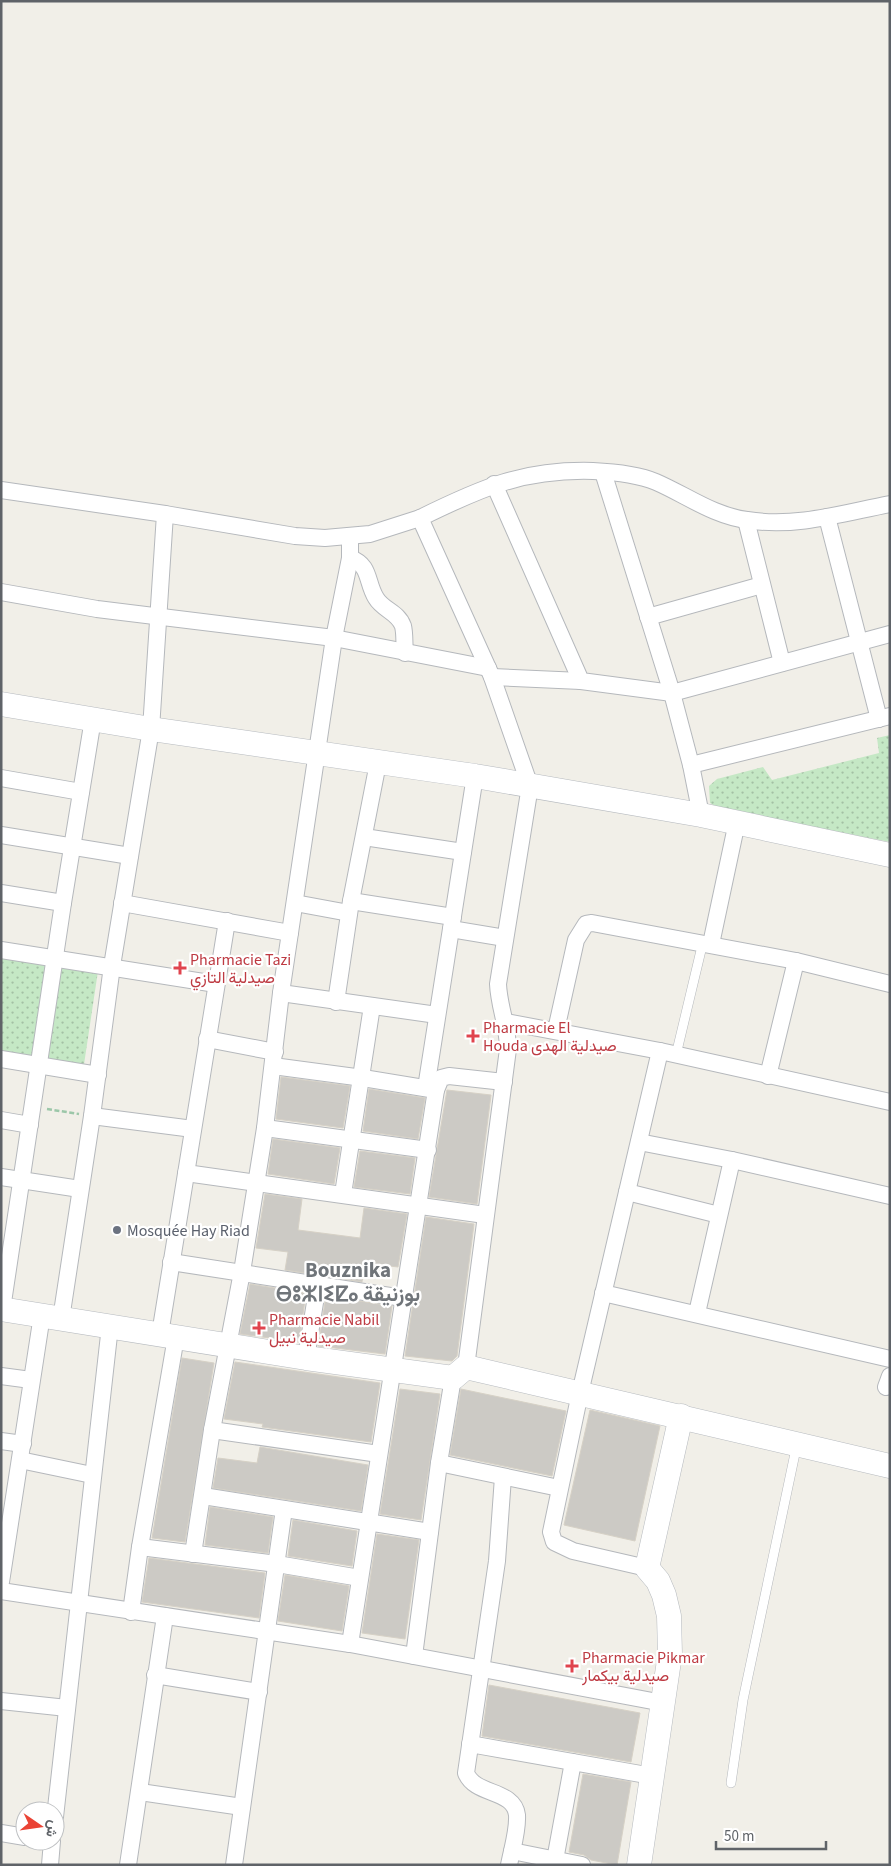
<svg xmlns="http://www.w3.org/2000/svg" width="891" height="1866" viewBox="0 0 891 1866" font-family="'Source Sans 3',Vazirmatn,'Noto Sans Tifinagh',sans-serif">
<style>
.garden{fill:url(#garden-dots)}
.building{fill:#cccac5;stroke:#d6d1c6}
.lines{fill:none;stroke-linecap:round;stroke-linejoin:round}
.lane-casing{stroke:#b5b8bc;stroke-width:10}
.street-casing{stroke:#b5b8bc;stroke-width:18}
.secondary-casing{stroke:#b6babf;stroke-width:25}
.path{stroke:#9cc7a9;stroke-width:2.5;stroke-dasharray:5 2.5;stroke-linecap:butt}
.lane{stroke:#fff;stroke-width:9}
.street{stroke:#fff;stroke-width:16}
.secondary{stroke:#fff;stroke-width:24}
.health-dot{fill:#e0444e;stroke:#fff;stroke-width:2}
.worship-dot{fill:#6b7280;stroke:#fff;stroke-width:2}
.labels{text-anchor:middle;stroke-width:4.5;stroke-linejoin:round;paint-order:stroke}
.health-label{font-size:16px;fill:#be3a42;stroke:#fff;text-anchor:start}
.worship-label{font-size:16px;fill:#5b616d;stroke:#fff;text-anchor:start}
.district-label{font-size:21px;font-weight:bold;fill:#70757a;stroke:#fff}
</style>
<defs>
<pattern id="garden-dots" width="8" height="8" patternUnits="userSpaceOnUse" patternTransform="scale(1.25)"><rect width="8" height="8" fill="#c5e8c5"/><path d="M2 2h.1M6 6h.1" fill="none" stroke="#a3c0a4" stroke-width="1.8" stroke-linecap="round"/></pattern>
</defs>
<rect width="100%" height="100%" fill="#f1efe8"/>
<g class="garden">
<polygon points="890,735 890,842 720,809 710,803 709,786 717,779 763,767 772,780 879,753 877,738"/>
<polygon points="1,956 98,971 83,1071 1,1060"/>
</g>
<g class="building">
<polygon points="281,1077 350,1086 343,1128 276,1119"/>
<polygon points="369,1089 425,1098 418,1139 363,1131"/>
<polygon points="447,1090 491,1095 477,1204 429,1197"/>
<polygon points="273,1139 340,1148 334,1184 268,1174"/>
<polygon points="360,1151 415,1158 410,1194 354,1187"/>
<polygon points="265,1194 302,1199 298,1230 360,1238 364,1208 407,1214 398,1267 365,1263 362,1282 285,1270 288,1252 256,1248"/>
<polygon points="426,1217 474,1224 457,1356 452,1361 405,1356"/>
<polygon points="250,1284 306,1293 299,1342 240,1334"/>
<polygon points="326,1296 392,1306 385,1354 318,1346"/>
<polygon points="182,1358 214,1363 185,1542 152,1538"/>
<polygon points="235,1362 380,1383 371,1442 262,1427 263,1424 224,1419"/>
<polygon points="400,1389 440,1394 421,1520 380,1514"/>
<polygon points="461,1389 566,1411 552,1476 450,1455"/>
<polygon points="590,1410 660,1426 635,1541 564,1525"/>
<polygon points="260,1447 368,1465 361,1511 213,1488 218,1458 257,1463"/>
<polygon points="210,1507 273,1517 268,1553 205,1545"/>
<polygon points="293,1520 357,1531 352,1566 288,1556"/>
<polygon points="377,1534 419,1540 405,1639 362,1633"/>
<polygon points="149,1558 265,1573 259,1618 142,1602"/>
<polygon points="285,1575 349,1586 342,1631 278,1621"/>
<polygon points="489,1685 640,1713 631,1762 482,1736"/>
<polygon points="583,1774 631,1782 617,1865 591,1860 584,1855 569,1852"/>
</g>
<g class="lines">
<defs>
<g id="lane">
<polyline points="676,1055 703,942"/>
<polyline points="731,1783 743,1700 797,1444"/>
</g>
<g id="street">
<polyline points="603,472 672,693 691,765"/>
<polyline points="494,484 581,681 672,693 890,634"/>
<polyline points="1,490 165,514 151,729 112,966 92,1116 61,1319"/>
<polyline points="165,514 295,536 325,538 370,534 420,518"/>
<polyline points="827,517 879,719"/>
<polyline points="746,520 782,663"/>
<path d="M350,558C371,565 366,582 376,598C383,610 398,612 403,626C405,634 404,644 405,653"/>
<polyline points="1,592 97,609 334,638 488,668"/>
<polyline points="648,617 762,585"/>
<polyline points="492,677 581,681"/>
<polyline points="1,778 81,792"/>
<polyline points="701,815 691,765 890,716"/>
<polyline points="1,835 130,856"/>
<polyline points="364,837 463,852"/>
<polyline points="1,893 63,903 93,719"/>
<polyline points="351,901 453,917"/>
<polyline points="122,903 290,933"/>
<polyline points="295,903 349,913"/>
<polyline points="451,929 505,938"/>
<polyline points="711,944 737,822"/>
<polyline points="1,950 216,984"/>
<polyline points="281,993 437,1015"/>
<polyline points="336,1002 351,901 378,763"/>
<polyline points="506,1022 660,1051 890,1102"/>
<polyline points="556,1030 576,940 586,924 592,923 796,961 890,984"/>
<polyline points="207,1039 275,1052"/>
<polyline points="1,1059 98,1075"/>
<polyline points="273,1066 363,1078 436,1090 441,1078 449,1076 504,1082"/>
<polyline points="768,1076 796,961"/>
<polyline points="426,1088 475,776"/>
<polyline points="92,1116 193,1129"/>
<polyline points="1,1120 30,1125"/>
<polyline points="265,1128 428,1150"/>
<polyline points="639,1142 732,1160 890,1196"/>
<polyline points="186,1173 485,1215"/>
<polyline points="1,1177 80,1189"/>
<polyline points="627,1192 719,1215"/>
<polyline points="343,1194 372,1006"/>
<polyline points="171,1262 403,1298"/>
<polyline points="603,1293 890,1359"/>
<polyline points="2,1309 63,903"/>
<polyline points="697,1313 732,1160"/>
<polyline points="160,1334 227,921"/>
<polyline points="306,1358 318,1284"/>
<path d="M466,1367L508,1049C508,1026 499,1007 498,984L530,786L492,677L420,518C481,488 523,469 593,471C614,472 637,474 656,482C686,495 714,516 747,520C796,528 843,513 890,504"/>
<polyline points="1,1376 31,1380"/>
<polyline points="886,1387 890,1376"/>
<polyline points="212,1430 379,1454"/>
<polyline points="1,1441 23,1444"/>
<polyline points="20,1460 92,1475"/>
<polyline points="439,1463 559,1488"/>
<path d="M503,1477L497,1561L466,1773C475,1796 514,1789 517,1815C518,1831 512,1849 509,1865"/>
<polyline points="203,1496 430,1532"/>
<polyline points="140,1547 277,1564 360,1578"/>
<polyline points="193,1554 212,1430 242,1272 265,1128 281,993 334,638 350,558 350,537"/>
<polyline points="647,1568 573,1551 554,1542 551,1532 580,1393 660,1051"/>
<polyline points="1,1582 42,1315"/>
<polyline points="1,1591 350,1644 663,1703"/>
<polyline points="131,1612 140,1547 176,1337"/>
<polyline points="350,1644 436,1090"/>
<polyline points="414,1656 439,1463 453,1378"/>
<polyline points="155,1675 259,1692"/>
<polyline points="1,1701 67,1708"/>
<polyline points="470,1744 652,1776"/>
<polyline points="140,1792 242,1807"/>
<polyline points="55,1817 110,1326"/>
<polyline points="1,1833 25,1837"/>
<polyline points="512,1851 582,1865"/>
<polyline points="555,1860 573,1762"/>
<polyline points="50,1865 52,1841"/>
<polyline points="128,1865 165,1616"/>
<polyline points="234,1865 284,1509"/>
</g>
<g id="secondary">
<polyline points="1,704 151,729 475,776 701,815 890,855"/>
<polyline points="1,1309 306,1358 453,1378 466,1367 890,1466"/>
<polyline points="639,1865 670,1654 669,1616 664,1595 658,1581 647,1568 681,1416"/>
</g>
</defs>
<use href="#lane" class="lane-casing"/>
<use href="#street" class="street-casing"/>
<use href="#secondary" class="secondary-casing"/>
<polyline class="path" points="47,1109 79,1114"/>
<use href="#lane" class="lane"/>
<use href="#street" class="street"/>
<use href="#secondary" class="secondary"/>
</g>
<g class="health-dot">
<path d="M177.5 960.5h5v5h5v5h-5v5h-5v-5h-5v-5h5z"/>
<path d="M470.5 1028.5h5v5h5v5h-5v5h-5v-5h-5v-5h5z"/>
<path d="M256.5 1320.5h5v5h5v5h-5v5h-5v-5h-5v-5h5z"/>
<path d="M569.5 1658.5h5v5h5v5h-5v5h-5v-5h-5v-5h5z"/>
</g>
<circle class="worship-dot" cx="117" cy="1230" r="5"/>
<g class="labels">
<g class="health-label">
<text x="190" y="965">Pharmacie Tazi<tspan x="190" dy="18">صيدلية التازي</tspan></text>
<text x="483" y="1033">Pharmacie El<tspan x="483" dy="18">Houda صيدلية الهدى</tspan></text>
<text x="269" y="1325">Pharmacie Nabil<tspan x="269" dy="18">صيدلية نبيل</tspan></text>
<text x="582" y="1663">Pharmacie Pikmar<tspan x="582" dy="18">صيدلية بيكمار</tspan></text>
</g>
<g class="worship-label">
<text x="127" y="1236">Mosquée Hay Riad</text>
</g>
<g class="district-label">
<text x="348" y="1277">Bouznika<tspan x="348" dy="24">ⴱⵓⵣⵏⵉⵇⴰ بوزنيقة</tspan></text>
</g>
</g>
<rect width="891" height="1866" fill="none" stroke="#5f6368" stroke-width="5"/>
<g transform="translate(40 1826) rotate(103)"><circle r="24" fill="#ffffff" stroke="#bfc1c3"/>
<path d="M0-4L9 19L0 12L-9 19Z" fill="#ea4335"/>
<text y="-8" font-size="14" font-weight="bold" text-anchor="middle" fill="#5f6368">ش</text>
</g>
<path d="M716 1841v8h110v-8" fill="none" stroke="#5f6368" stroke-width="2.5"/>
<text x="724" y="1841" font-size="15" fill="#5f6368" stroke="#ffffff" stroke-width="4" paint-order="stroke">50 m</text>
</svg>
